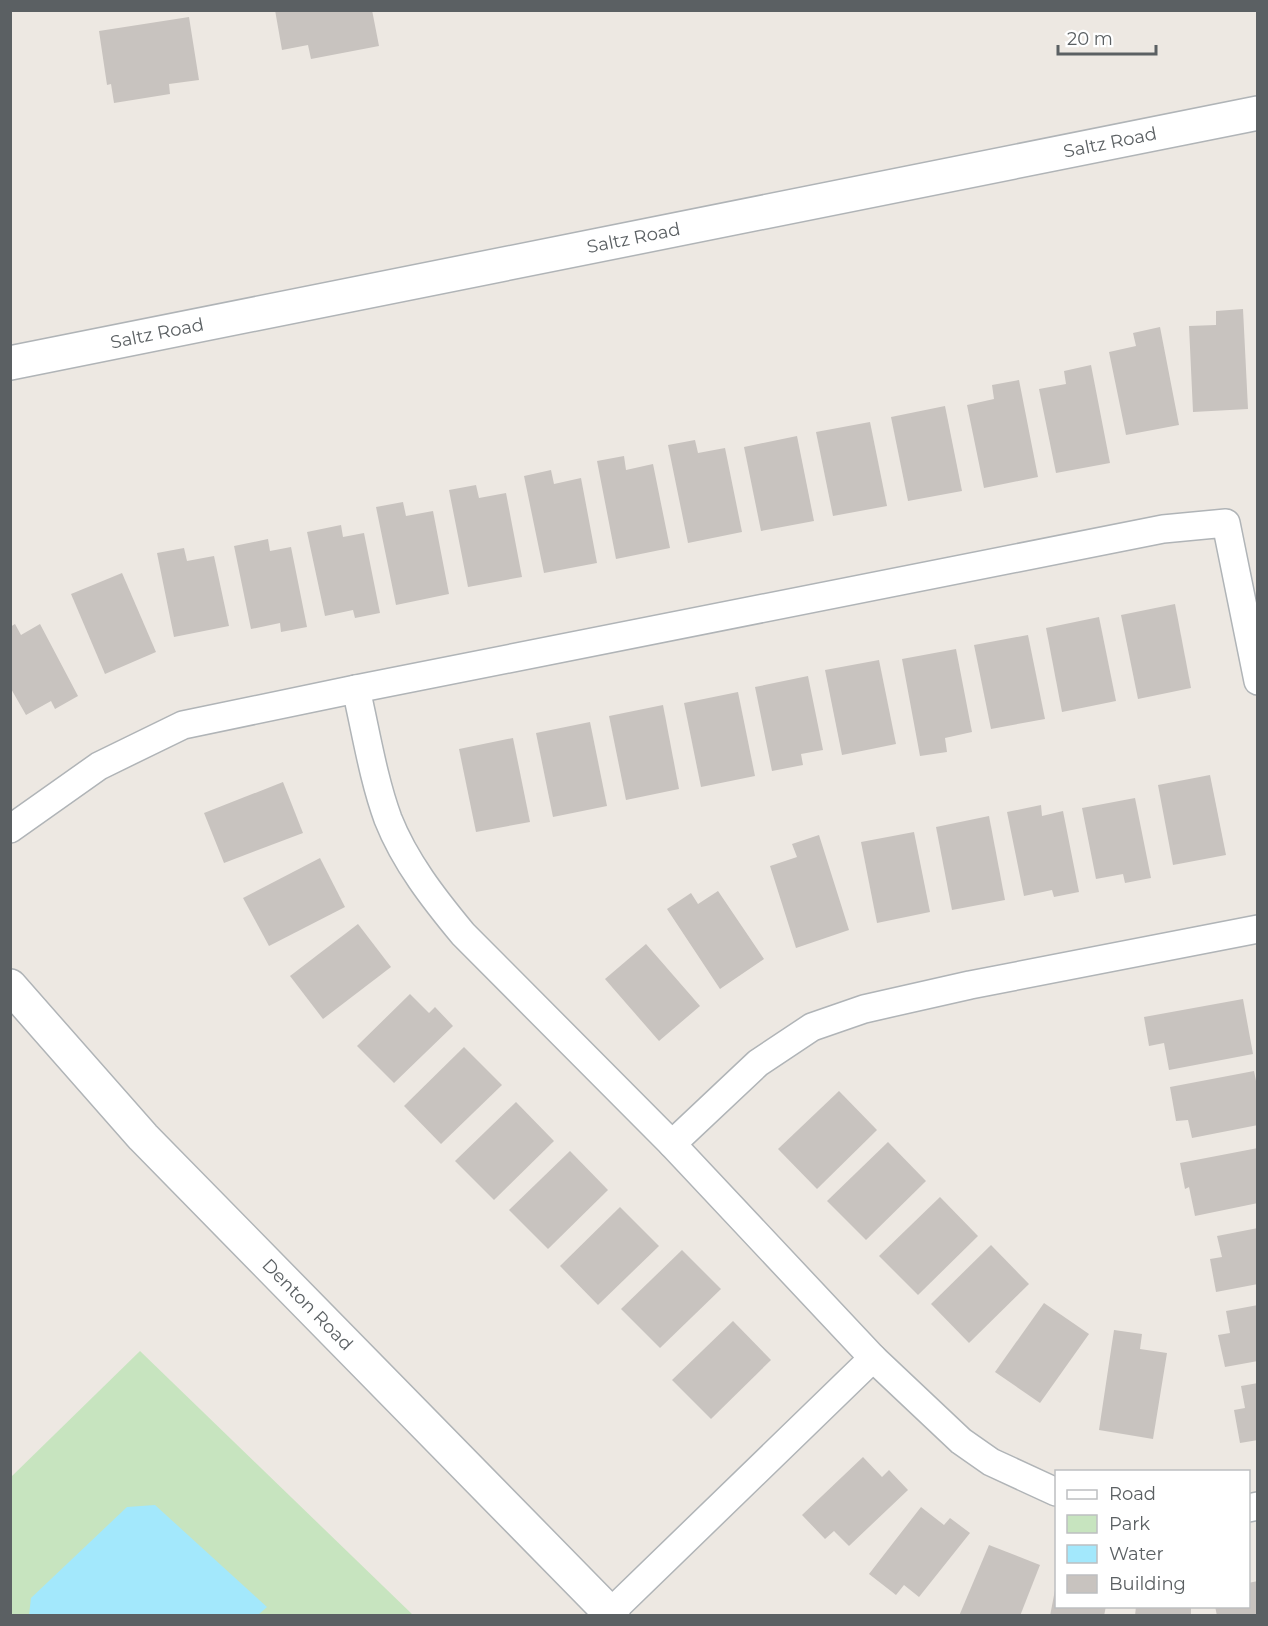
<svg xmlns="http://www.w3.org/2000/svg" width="1268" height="1626" viewBox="0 0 1268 1626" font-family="Montserrat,sans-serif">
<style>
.green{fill:#c7e4bf}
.water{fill:#a3e8fc}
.building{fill:#c8c3bf}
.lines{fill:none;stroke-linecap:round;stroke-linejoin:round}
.minor-casing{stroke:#b0b4b7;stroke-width:30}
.tertiary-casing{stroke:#b0b4b7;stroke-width:36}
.minor{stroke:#fff;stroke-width:27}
.tertiary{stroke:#fff;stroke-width:33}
.labels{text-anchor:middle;stroke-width:5;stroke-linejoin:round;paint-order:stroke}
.street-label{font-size:18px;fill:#5b6063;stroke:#fff}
</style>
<rect width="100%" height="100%" fill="#ede8e2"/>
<polygon class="green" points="140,1351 413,1615 11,1616 11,1477"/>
<polygon class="water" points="155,1505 267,1607 258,1615 29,1615 31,1598 127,1507"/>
<g class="building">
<polygon points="275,10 372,10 379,46 311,59 308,45 282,50"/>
<polygon points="189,17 199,80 169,84 170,94 114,103 111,84 107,85 99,31"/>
<polygon points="1243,309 1248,409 1193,412 1189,326 1216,325 1216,311"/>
<polygon points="1160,327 1179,425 1126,435 1109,352 1136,346 1133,333"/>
<polygon points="1091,365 1110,463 1056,473 1039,389 1066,384 1064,371"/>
<polygon points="1019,380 1038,477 984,488 967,405 994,399 992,385"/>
<polygon points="945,406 962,491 908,501 891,417"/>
<polygon points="870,422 887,506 833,516 816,432"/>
<polygon points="797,436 814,521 761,531 744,447"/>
<polygon points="695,440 698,453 725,448 742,532 688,543 668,445"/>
<polygon points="624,456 626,470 653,464 670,548 616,559 597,461"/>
<polygon points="551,470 554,484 581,478 597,563 544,573 524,476"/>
<polygon points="476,485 479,498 506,493 522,577 468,587 449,490"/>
<polygon points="403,502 406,516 433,511 449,594 396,605 376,507"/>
<polygon points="341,525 343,537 364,533 380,613 355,618 353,610 325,616 307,532"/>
<polygon points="268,539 270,551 291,547 307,627 281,632 280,623 251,629 234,546"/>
<polygon points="184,548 187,561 214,556 229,626 174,637 157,553"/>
<polygon points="122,573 156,652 105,674 71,594"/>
<polygon points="1175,604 1191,688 1138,699 1121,615"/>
<polygon points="1099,617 1116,701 1062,712 1046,628"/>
<polygon points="15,624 21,635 40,624 78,696 55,709 51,701 26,715 10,687 10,627"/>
<polygon points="1028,635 1045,719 991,729 974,645"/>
<polygon points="956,649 972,732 945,738 947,752 920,756 902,659"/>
<polygon points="879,660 896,744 842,755 825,670"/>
<polygon points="808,676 823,750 801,754 803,765 772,771 755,687"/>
<polygon points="738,692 755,776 701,787 684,703"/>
<polygon points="663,705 679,789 626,800 609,716"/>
<polygon points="590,722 607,806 553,817 536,733"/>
<polygon points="513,738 530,822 476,832 459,749"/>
<polygon points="1210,775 1226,855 1173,865 1158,785"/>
<polygon points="283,782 303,833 224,863 204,813"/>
<polygon points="1135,798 1151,878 1125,883 1123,874 1096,879 1082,808"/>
<polygon points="1041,805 1042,816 1063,811 1079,892 1054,897 1052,890 1024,896 1007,812"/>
<polygon points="989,816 1005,900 952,910 936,827"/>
<polygon points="914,832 930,912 877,923 861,842"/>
<polygon points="819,835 849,930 796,948 770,866 797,857 792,844"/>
<polygon points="320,858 345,907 269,946 243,898"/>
<polygon points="718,891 764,959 720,989 667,909 691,893 698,904"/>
<polygon points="358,924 391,967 323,1019 290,976"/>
<polygon points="646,944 700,1006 659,1041 605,979"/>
<polygon points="410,994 429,1013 435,1007 453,1026 394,1083 357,1046"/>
<polygon points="1243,999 1253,1054 1169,1070 1164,1043 1149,1046 1144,1017"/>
<polygon points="464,1047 502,1085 441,1144 404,1106"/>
<polygon points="1254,1071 1258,1091 1258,1125 1192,1138 1188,1120 1176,1121 1170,1087"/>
<polygon points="839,1091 877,1130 817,1189 778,1149"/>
<polygon points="516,1102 554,1141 494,1200 455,1161"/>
<polygon points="888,1142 926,1181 866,1240 827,1201"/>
<polygon points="1258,1148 1258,1203 1195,1216 1189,1187 1185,1189 1180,1163"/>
<polygon points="570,1151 608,1190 548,1249 509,1210"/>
<polygon points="940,1197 978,1236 918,1295 879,1256"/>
<polygon points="620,1207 659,1246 598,1305 560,1266"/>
<polygon points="1258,1228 1258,1284 1216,1292 1210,1259 1222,1257 1217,1236"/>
<polygon points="991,1245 1029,1284 969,1343 931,1304"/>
<polygon points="682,1250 721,1289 660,1348 621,1309"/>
<polygon points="1044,1303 1089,1334 1040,1403 995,1372"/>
<polygon points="1258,1305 1258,1361 1225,1367 1218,1335 1230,1333 1226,1311"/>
<polygon points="733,1321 771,1360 711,1419 672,1380"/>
<polygon points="1114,1330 1142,1334 1140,1349 1167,1353 1153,1439 1099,1430"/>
<polygon points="1258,1383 1258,1440 1240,1443 1234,1410 1245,1408 1241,1386"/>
<polygon points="863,1457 882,1477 889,1470 908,1490 849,1546 834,1531 825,1539 802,1515"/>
<polygon points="921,1507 944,1525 950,1518 970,1533 919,1597 904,1585 896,1595 869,1574"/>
<polygon points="989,1545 1040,1565 1020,1616 959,1616"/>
<polygon points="1258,1581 1258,1616 1217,1616 1215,1606 1248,1606 1248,1583"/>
<polygon points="1055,1590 1056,1606 1106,1606 1104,1616 1050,1616"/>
<polygon points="1136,1606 1191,1606 1191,1616 1135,1616"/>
</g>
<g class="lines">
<defs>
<g id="minor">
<polyline points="356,689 1163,529 1226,523 1258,681"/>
<path d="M10,829L99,766L183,725L356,689C366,732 373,778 388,819C405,862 434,899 463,934L672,1144L873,1358L610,1613"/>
<polyline points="672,1144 758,1063 812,1027 864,1009 970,985 1258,929"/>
<polyline points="873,1358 961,1441 991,1462 1056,1492"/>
<polyline points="1248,1508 1258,1506"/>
</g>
<g id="tertiary">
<path id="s1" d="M10,363L1258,113"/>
<path id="s2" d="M10,986L143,1137L613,1616"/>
</g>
</defs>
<use href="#minor" class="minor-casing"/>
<use href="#tertiary" class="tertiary-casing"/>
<use href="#minor" class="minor"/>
<use href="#tertiary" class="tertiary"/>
</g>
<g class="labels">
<g class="street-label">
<text dy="6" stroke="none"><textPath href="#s1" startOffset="1122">Saltz Road</textPath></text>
<text dy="6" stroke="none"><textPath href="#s1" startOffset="636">Saltz Road</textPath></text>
<text dy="6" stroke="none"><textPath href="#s1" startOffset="150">Saltz Road</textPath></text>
<text dy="6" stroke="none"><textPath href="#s2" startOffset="436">Denton Road</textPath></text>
</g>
</g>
<rect width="1268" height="1626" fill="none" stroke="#5b6063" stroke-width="24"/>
<rect x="1055" y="1470" width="195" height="138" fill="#ffffff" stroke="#bdbfc1" stroke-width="1.5"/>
<rect x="1067" y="1490" width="30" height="9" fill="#ffffff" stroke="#bdbfc1" stroke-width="1.5"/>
<text x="1109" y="1500" font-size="18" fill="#5b6063">Road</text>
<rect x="1067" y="1515" width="30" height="18" fill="#c7e4bf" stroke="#bdbfc1" stroke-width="1.5"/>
<text x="1109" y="1530" font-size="18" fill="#5b6063">Park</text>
<rect x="1067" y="1545" width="30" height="18" fill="#a3e8fc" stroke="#bdbfc1" stroke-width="1.5"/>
<text x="1109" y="1560" font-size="18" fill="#5b6063">Water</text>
<rect x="1067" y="1575" width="30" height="18" fill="#c8c3bf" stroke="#bdbfc1" stroke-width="1.5"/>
<text x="1109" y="1590" font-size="18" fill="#5b6063">Building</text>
<path d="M1058 45v9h98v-9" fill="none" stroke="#5b6063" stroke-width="3"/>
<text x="1067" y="45" font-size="18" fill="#5b6063" stroke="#ffffff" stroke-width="4.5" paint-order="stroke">20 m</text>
</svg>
